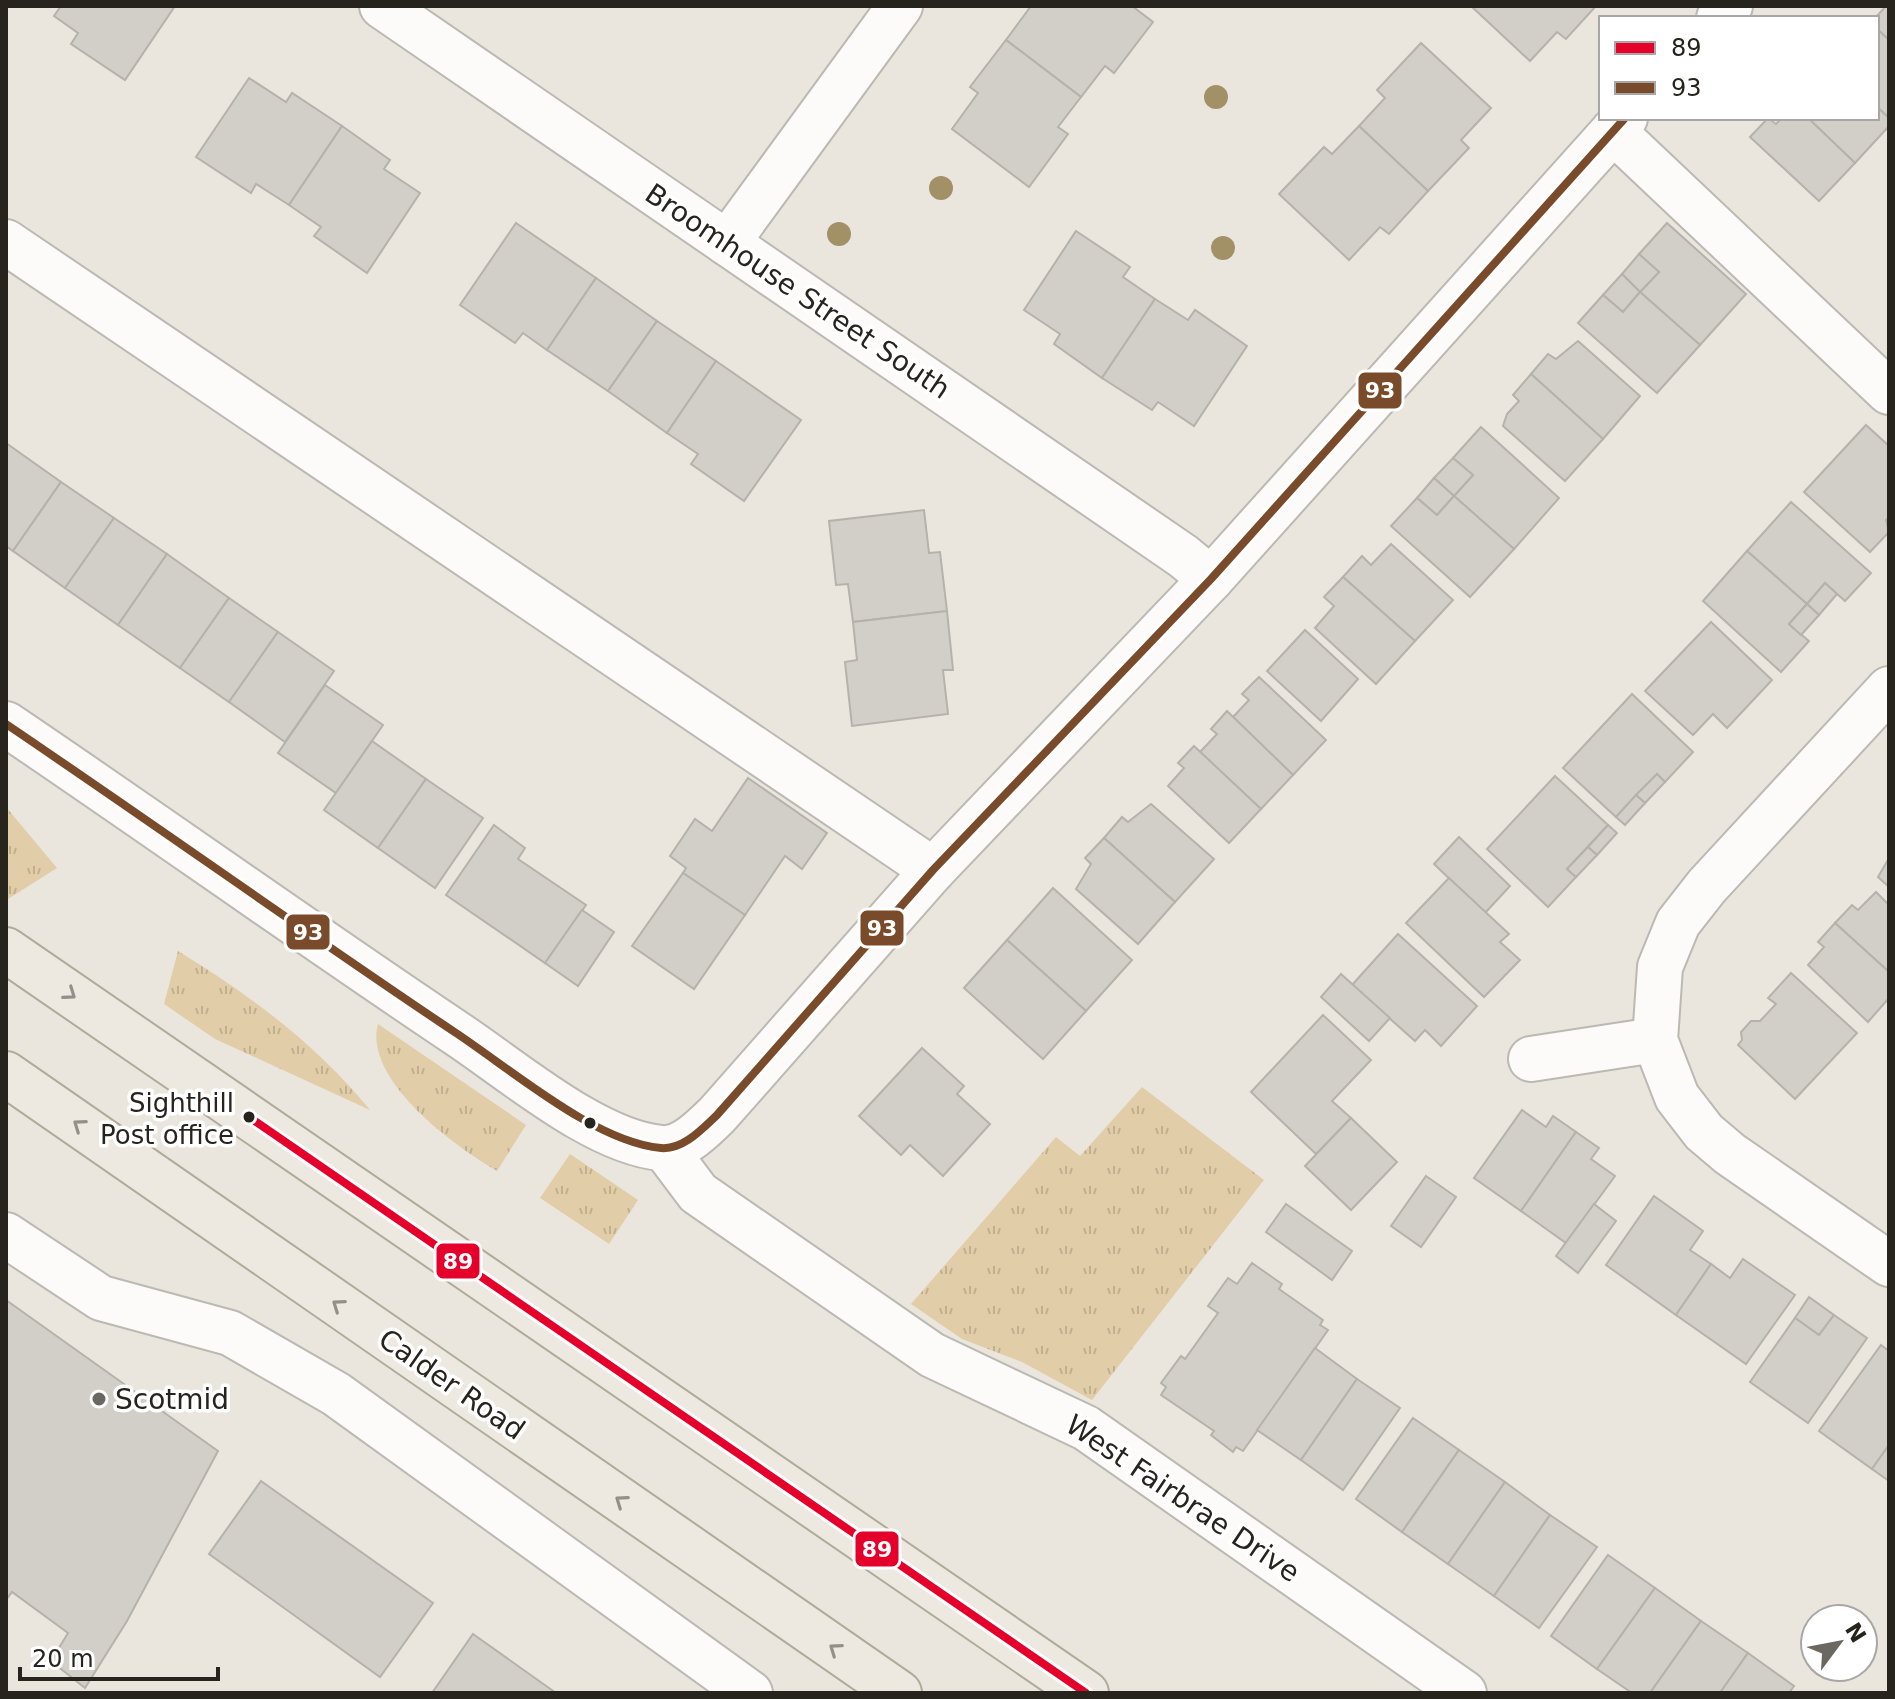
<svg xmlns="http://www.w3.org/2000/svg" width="1895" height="1699" viewBox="0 0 1895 1699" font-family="'DejaVu Sans',sans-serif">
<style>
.grass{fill:url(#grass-tufts)}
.building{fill:#d2cfc9;stroke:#b5b2ab;stroke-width:2}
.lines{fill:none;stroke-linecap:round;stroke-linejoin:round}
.minor-casing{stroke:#bcb8b2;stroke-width:48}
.major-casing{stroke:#b1aa99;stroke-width:48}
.minor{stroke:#fcfbfa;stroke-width:44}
.major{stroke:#ede9e1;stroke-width:44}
.bus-1-casing{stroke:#fff;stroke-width:14}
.bus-2-casing{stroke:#fff;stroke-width:14}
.bus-1{stroke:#e4002b;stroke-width:8}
.bus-2{stroke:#7a4b2a;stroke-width:8}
.tree{fill:#a29067}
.oneway{stroke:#949089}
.bus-dot{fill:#27241e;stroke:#fff;stroke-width:3}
.poi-dot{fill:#6b6861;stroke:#fff;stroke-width:3}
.labels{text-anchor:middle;stroke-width:7;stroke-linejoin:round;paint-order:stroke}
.bus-label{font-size:26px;fill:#27241e;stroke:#fff;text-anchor:end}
.street-label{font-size:28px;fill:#27241e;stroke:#fff}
.poi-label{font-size:28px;fill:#27241e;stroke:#fff;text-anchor:start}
.line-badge{stroke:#fff;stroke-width:3}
.badge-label{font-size:22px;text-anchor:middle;font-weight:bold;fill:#fff}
</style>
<defs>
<pattern id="grass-tufts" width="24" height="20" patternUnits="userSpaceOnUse" patternTransform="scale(2)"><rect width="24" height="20" fill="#e1cda8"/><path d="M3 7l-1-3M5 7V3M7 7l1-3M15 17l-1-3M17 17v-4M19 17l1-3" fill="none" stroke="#c1b090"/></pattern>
</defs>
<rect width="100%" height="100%" fill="#eae6de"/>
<g class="grass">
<polygon points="6,807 57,868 8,899 6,897"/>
<path d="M178,951C250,995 316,1044 370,1110L215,1039L164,1004Z"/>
<path d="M378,1024L526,1125L497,1171C455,1147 363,1080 378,1024Z"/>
<polygon points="1142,1087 1264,1180 1092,1400 1022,1362 962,1339 911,1304 1056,1137 1080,1156"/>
<polygon points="570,1154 638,1200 609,1244 540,1198"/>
</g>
<g class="building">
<polygon points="61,6 175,6 125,80 71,44 78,33 54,16"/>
<polygon points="1031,6 1132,6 1153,22 1114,73 1105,66 1081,97 1006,40"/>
<polygon points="1471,6 1596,6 1566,39 1557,32 1530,61"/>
<polygon points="1886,6 1889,6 1889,40 1877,29 1875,18"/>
<polygon points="1877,29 1889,40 1889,118 1877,107"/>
<polygon points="1006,40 1081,97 1058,127 1068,134 1029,187 952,129 978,93 970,87"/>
<polygon points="1421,43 1491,108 1461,140 1469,148 1428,191 1359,126 1385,98 1377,90"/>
<polygon points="249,78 286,102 292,93 342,126 289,205 256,184 251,193 196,157"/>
<polygon points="1877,107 1889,118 1889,126 1855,163 1808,118 1877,118"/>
<polygon points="1768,118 1776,124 1782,118 1808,118 1855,163 1819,201 1750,137"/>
<polygon points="342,126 390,160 384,169 420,193 367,273 314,236 321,227 289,205"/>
<polygon points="1359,126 1428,191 1389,234 1380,227 1349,260 1279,194 1324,147 1332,154"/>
<polygon points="516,223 596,278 547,350 523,333 515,343 460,305"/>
<polygon points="1667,223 1746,294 1700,345 1640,292 1659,272 1639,254"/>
<polygon points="1076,231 1130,267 1123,277 1155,299 1102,378 1054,344 1060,334 1024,310"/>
<polygon points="1639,254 1659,272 1640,292 1622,274"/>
<polygon points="1622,274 1640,292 1623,312 1603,295"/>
<polygon points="596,278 657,321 608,391 547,350"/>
<polygon points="1640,292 1700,345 1657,393 1578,323 1603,295 1623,312"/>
<polygon points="1155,299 1188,320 1195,310 1247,346 1194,426 1158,402 1152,410 1102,378"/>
<polygon points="657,321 716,361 667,433 608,391"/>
<polygon points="1578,341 1640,396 1603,439 1531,374 1548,354 1556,359"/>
<polygon points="716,361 801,420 744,501 691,464 698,454 667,433"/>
<polygon points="1531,374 1603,439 1565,481 1503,426 1507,414 1519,401 1513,395"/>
<polygon points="1866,425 1889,446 1889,517 1886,520 1889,532 1870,552 1804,492"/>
<polygon points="1481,427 1559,498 1514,549 1454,496 1473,475 1453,458"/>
<polygon points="6,443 61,482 13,551 6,546"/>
<polygon points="1453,458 1473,475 1454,496 1434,478"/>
<polygon points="1434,478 1454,496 1437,515 1417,498"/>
<polygon points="61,482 114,518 65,588 13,551"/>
<polygon points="1454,496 1514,549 1470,597 1391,526 1417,498 1437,515"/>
<polygon points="1791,502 1871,573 1845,601 1825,583 1807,604 1747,551"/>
<polygon points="924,510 929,553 940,552 947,611 853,622 848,584 836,585 829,521"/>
<polygon points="114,518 167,554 118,625 65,588"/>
<polygon points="1391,544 1453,600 1415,641 1343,577 1362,556 1371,565"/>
<polygon points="1747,551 1807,604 1789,624 1809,641 1781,672 1703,601"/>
<polygon points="167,554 229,598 180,668 118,625"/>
<polygon points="1343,577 1415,641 1376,684 1315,628 1334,606 1324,597"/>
<polygon points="1825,583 1837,594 1819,615 1807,604"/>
<polygon points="229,598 278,632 229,702 180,668"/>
<polygon points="1807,604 1819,615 1801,635 1789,624"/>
<polygon points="947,611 953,670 943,670 948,714 852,726 845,662 857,660 853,622"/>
<polygon points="1711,622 1772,680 1727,728 1713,714 1693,735 1645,691"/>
<polygon points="1305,630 1358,679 1321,721 1267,671"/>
<polygon points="278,632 334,671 285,742 229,702"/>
<polygon points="1259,677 1326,740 1293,775 1233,717 1249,700 1242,694"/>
<polygon points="325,685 383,725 336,793 278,753"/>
<polygon points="1632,694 1693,752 1665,782 1657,774 1616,817 1563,768"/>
<polygon points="1227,711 1293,775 1261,809 1200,752 1217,734 1211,729"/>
<polygon points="372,741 426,779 378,848 324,810"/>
<polygon points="1194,746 1261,809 1229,843 1168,786 1184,768 1178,763"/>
<polygon points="1657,774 1665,782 1645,803 1636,795"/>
<polygon points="1555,776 1608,825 1567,869 1576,877 1548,907 1487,849"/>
<polygon points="748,778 827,833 802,869 785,856 745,915 683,873 686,868 670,856 695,819 712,831"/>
<polygon points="426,779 483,818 435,888 378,848"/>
<polygon points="1636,795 1645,803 1625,825 1616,817"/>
<polygon points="1151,804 1214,859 1175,902 1104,838 1122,817 1128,822"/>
<polygon points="494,825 525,848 518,859 586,905 545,963 446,895"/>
<polygon points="1608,825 1617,833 1597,855 1588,847"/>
<polygon points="1459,837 1510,886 1485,913 1434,864"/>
<polygon points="1104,838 1175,902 1138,944 1076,889 1091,864 1085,858"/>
<polygon points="1588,847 1597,855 1576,877 1567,869"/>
<polygon points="1889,858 1889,887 1878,877"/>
<polygon points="683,873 745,915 694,989 632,946"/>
<polygon points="1449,878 1509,934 1500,942 1520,960 1484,997 1406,923"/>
<polygon points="1053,888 1132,960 1086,1011 1007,940"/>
<polygon points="1876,892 1889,905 1889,972 1835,923 1852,905 1858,910"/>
<polygon points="582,910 614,932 578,986 545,963"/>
<polygon points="1835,923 1889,972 1889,998 1868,1022 1808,965 1824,947 1818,942"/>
<polygon points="1398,934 1477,1006 1441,1046 1425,1030 1415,1041 1352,985"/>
<polygon points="1007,940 1086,1011 1043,1059 964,988"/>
<polygon points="1791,973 1857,1033 1795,1099 1738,1045 1742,1040 1741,1032 1751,1021 1760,1021 1776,1004 1768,998"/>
<polygon points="1341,974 1390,1018 1369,1041 1321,997"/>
<polygon points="1323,1015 1371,1060 1332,1101 1351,1118 1316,1154 1251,1092"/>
<polygon points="922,1048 964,1086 957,1094 990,1124 943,1176 910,1145 901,1155 859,1116"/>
<polygon points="1522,1110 1546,1127 1553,1116 1576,1132 1521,1211 1474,1178"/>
<polygon points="1351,1118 1397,1162 1351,1210 1305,1166"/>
<polygon points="1576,1132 1599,1148 1591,1159 1615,1176 1566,1243 1521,1211"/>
<polygon points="1426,1176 1456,1197 1421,1247 1391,1226"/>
<polygon points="1654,1196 1703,1231 1690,1250 1711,1264 1676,1315 1606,1265"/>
<polygon points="1286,1204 1352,1251 1332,1280 1266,1232"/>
<polygon points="1594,1204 1616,1221 1578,1273 1556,1256"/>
<polygon points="1743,1259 1795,1295 1746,1364 1676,1315 1711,1264 1730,1278"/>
<polygon points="1252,1263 1282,1284 1279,1289 1323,1320 1320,1325 1328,1330 1243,1451 1236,1447 1233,1452 1211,1435 1214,1431 1161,1395 1166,1387 1161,1383 1181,1356 1185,1359 1218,1313 1208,1306 1228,1278 1237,1284"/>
<polygon points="1809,1297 1834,1315 1819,1335 1795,1318"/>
<polygon points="6,1300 218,1451 127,1621 85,1688 51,1661 68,1633 12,1592 6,1600"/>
<polygon points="1834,1315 1867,1338 1808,1423 1750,1382 1795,1318 1819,1335"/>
<polygon points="1881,1345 1889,1351 1889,1445 1872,1469 1819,1431"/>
<polygon points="1315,1348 1357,1379 1301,1460 1257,1430"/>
<polygon points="1357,1379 1400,1408 1343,1490 1301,1460"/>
<polygon points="1413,1418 1459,1450 1402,1532 1356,1499"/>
<polygon points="1889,1445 1889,1481 1872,1469"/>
<polygon points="1459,1450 1505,1482 1448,1564 1402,1532"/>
<polygon points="261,1481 433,1603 380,1677 209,1554"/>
<polygon points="1505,1482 1550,1515 1494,1596 1448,1564"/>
<polygon points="1550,1515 1597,1547 1539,1628 1494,1596"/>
<polygon points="1608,1555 1655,1588 1597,1669 1551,1636"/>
<polygon points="1655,1588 1701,1621 1650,1693 1632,1693 1597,1669"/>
<polygon points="1701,1621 1748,1653 1720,1693 1650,1693"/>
<polygon points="473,1634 556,1693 432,1693"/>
<polygon points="1748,1653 1794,1686 1789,1693 1720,1693"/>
</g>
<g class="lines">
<defs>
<g id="minor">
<polyline points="382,6 1183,556 1211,579"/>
<polyline points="1719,18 1730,6"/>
<polyline points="1613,131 1889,392"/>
<polyline points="6,242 933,870"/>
<polyline points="727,243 900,6"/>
<polyline points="1889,689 1707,886 1678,923 1660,967 1655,1040 1677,1097 1704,1132 1730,1154 1889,1264"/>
<path d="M6,724C157,826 305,932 456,1033C512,1070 595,1142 661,1148C683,1150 702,1129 717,1115L933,870L1211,579L1625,118"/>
<polyline points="1531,1059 1655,1040"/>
<polyline points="665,1149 698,1193 932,1355 1086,1428 1464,1693"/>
<polyline points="6,1235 101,1298 230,1333 336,1394 750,1693"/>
</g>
<g id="major">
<polyline points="6,950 1086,1693"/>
<polyline points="6,1074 899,1693"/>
</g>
</defs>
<use href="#minor" class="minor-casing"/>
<use href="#major" class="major-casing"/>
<use href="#minor" class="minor"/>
<use href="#major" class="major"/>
<defs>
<polyline id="bus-1" points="249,1117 1086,1693"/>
<path id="bus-2" d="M6,724C157,826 305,932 456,1033C512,1070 595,1142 661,1148C683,1150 702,1129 717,1115L933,870L1211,579L1625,118"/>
</defs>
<use href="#bus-1" class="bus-1-casing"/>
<use href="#bus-2" class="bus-2-casing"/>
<use href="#bus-1" class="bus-1"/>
<use href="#bus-2" class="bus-2"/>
</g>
<g class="tree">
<circle cx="1216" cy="97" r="12"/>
<circle cx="941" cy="188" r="12"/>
<circle cx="839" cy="234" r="12"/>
<circle cx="1223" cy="248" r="12"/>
</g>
<defs><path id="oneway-chevron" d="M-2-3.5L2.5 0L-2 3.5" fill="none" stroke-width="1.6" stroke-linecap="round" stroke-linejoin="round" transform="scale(2)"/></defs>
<g class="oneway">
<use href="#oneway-chevron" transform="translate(70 994) rotate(35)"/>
<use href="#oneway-chevron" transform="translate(79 1125) rotate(-145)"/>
<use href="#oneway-chevron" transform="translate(338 1305) rotate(-145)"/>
<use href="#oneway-chevron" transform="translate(621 1501) rotate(-145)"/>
<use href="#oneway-chevron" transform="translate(835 1649) rotate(-145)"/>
</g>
<g class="bus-dot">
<circle cx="249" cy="1117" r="7"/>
<circle cx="590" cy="1123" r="7"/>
</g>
<circle class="poi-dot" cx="99" cy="1399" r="8"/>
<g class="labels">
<g class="bus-label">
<text x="234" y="1112">Sighthill<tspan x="234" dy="32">Post office</tspan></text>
</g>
<g class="street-label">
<text transform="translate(798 291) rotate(34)" y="10">Broomhouse Street South</text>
<text transform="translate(452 1384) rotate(35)" y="10">Calder Road</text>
<text transform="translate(1183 1498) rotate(34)" y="10">West Fairbrae Drive</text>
</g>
<g class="poi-label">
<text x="115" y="1409">Scotmid</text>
</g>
</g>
<g class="line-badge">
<rect x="1357" y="371" width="46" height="39" rx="8" fill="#7a4b2a"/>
<rect x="859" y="909" width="46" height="38" rx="8" fill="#7a4b2a"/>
<rect x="285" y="913" width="46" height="38" rx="8" fill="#7a4b2a"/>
<rect x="435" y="1242" width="46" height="38" rx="8" fill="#e4002b"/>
<rect x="854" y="1530" width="46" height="38" rx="8" fill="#e4002b"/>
</g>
<g class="badge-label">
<text x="1380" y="398">93</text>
<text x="882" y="936">93</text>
<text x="308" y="940">93</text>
<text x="458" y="1269">89</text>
<text x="877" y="1557">89</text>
</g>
<rect width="1895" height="1699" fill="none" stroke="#27241e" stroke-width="16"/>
<rect x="1599" y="16" width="280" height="104" fill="#ffffff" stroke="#a9a7a5" stroke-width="2"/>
<rect x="1615" y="42" width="40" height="12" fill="#e4002b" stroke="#a9a7a5" stroke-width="2"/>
<text x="1671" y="56" font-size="24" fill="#27241e">89</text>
<rect x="1615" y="82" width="40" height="12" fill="#7a4b2a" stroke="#a9a7a5" stroke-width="2"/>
<text x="1671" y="96" font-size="24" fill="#27241e">93</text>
<g transform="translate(1839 1643) rotate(58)"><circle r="38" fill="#ffffff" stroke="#a9a7a5" stroke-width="2"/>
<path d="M0-6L14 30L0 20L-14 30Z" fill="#6b6861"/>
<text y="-12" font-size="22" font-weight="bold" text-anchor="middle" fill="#27241e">N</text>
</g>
<path d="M20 1667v12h198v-12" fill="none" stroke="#27241e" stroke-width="4"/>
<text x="32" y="1667" font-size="24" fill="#27241e" stroke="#ffffff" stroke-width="6" paint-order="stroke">20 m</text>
</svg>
